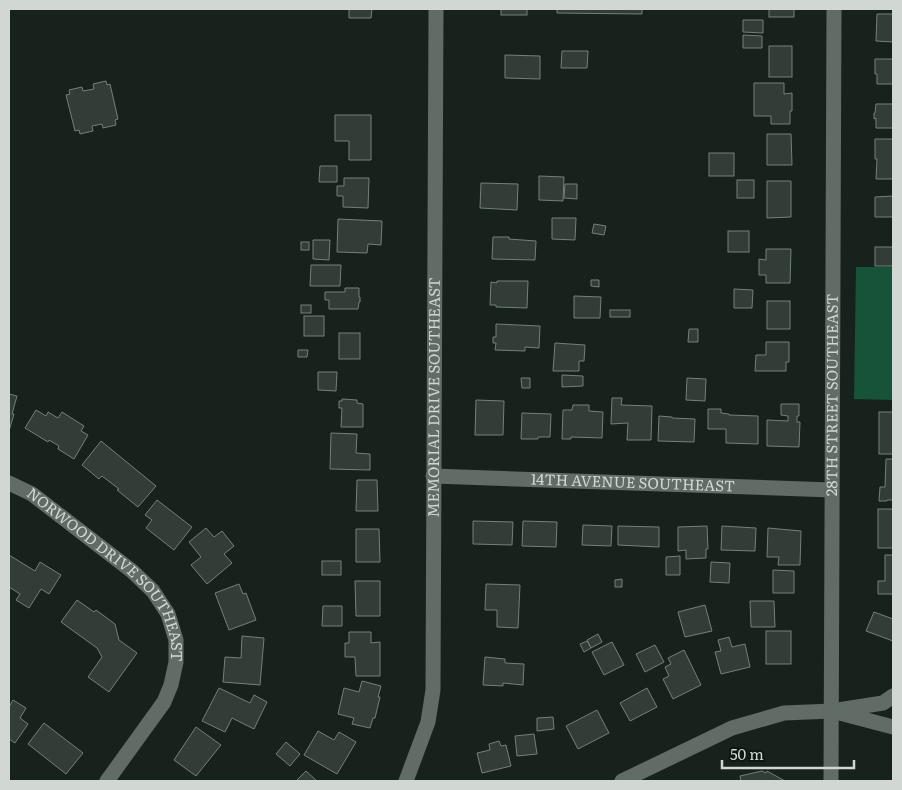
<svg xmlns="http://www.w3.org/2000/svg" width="902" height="790" viewBox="0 0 902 790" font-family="Literata,serif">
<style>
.green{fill:#165339}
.building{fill:#323d37;stroke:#748079}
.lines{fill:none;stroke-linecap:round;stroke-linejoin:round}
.minor{stroke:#606c65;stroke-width:15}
.labels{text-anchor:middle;stroke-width:5;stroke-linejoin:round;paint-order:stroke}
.street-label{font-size:15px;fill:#d1d7d3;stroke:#0e1813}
</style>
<rect width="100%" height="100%" fill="#18221c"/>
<polygon class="green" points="856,267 893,267 893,400 854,399"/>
<g class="building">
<polygon points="349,9 372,9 371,18 349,18"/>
<rect x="501" y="9" width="26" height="6"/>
<polygon points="557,9 642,9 642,14 557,13"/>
<rect x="769" y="9" width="25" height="8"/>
<polygon points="877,14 893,14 893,42 876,41"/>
<polygon points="743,20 763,20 763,33 743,32"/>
<polygon points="743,35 762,36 762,48 743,48"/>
<rect x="769" y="46" width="23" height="31"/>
<polygon points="562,51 588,51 587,68 561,68"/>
<polygon points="505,55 540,56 540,79 505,78"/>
<polygon points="875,59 893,59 893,84 877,84 877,74 875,74"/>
<polygon points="106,81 107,85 110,84 118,119 115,120 116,125 103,128 102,124 92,126 93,131 80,134 79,130 75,131 66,95 70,94 69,90 82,87 83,91 94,89 93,84"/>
<polygon points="754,83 784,83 784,94 792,93 792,111 790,111 790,124 771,124 771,116 754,116"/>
<polygon points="876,104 893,104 893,128 876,128 876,118 874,119 874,113 875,113"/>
<polygon points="335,115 371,115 371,160 349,160 349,141 335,141"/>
<polygon points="767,134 791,134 792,165 767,165"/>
<polygon points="875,139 893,139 893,179 876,179 877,159 875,159"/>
<rect x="709" y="153" width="25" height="23"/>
<polygon points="320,166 337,166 337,182 319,182"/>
<polygon points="539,176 564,177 563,201 539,200"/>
<polygon points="344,178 369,178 368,208 343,207 343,196 337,196 337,186 344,186"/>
<rect x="737" y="180" width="17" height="18"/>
<polygon points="767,181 791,181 791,217 767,218"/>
<polygon points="481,183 518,184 517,210 480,208"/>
<polygon points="565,184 577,184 577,199 564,198"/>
<polygon points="893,196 893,217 875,217 875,197"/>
<polygon points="552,218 576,218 575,240 552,239"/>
<polygon points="338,219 382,221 381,245 368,244 367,253 337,252"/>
<polygon points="594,224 606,226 604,235 592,233"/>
<rect x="728" y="231" width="21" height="21"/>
<polygon points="493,237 509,237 509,239 536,241 535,260 492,259"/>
<polygon points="313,240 330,240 329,260 313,259"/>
<rect x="301" y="242" width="8" height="8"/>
<rect x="875" y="247" width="18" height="19"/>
<polygon points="766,249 791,249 790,283 766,283 766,275 759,275 759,259 766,260"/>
<polygon points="311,265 341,265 340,286 310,286"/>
<polygon points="591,280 599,280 599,287 591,286"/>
<polygon points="497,281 528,281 527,308 496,307 496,305 490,305 491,282 497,283"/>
<polygon points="345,288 359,288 359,297 360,297 360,302 359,302 358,309 329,309 329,300 325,300 325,292 345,292"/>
<polygon points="734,289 753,290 752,308 734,308"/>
<polygon points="574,296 601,297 600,318 574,318"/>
<rect x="767" y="301" width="23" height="28"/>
<rect x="301" y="305" width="10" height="8"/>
<rect x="610" y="310" width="20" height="7"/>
<rect x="304" y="316" width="20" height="20"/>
<polygon points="496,324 540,326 539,348 525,347 525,351 495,350 496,343 493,343 493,337 496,337"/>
<polygon points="689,329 698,329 698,342 688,342"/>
<rect x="339" y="333" width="21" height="26"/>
<polygon points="766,342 789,342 789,362 786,362 786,371 755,371 756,355 766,355"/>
<polygon points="555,343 585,345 584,361 579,361 579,371 553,371"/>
<polygon points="298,350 308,350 307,357 298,357"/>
<polygon points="318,372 337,372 336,391 318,390"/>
<polygon points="562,375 583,376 583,386 562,387"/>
<polygon points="521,378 530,378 530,388 522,388"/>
<polygon points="687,378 706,379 705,401 686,400"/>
<polygon points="9,394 17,396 12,414 14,414 9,431"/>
<polygon points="612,398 622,398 621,405 652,406 651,440 627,440 628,423 611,424"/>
<polygon points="342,399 357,400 357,403 363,404 363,427 341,427 342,408 339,408 339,401 342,401"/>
<polygon points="476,400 504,401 503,435 475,435"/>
<polygon points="781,404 799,404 799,416 797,416 797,422 800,422 799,447 767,446 767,420 788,421 788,416 781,415"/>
<polygon points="573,405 589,405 589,411 603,412 602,438 571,437 571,439 562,439 563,410 572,410"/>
<polygon points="708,409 721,409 721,413 729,414 729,415 758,416 758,444 726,443 726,429 708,429"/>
<polygon points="36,410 46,416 48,412 58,418 62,412 84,426 81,431 88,435 74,459 58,449 59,446 49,440 48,442 25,428"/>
<rect x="879" y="412" width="14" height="42"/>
<polygon points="522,413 551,414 550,437 538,437 538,439 521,439"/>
<polygon points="659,416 672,417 672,418 695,419 694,442 658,441"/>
<polygon points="331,433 357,434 356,453 370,454 370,470 330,469"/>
<polygon points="101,441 156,486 138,507 117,490 119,489 102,476 99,479 82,465"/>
<polygon points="886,459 893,459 893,500 887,500 887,501 879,501 880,487 885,487"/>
<polygon points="357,480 377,480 378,511 356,511"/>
<polygon points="157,500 192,527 174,550 146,528 152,520 145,515"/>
<rect x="878" y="509" width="15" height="39"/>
<polygon points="473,521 513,522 512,545 473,544"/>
<polygon points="523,521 557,522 556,547 522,546"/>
<polygon points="583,525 612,526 611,546 582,545"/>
<polygon points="618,526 659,527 659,547 618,545"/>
<polygon points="707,526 708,549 706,549 706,558 686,559 686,550 678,551 678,527"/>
<polygon points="722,526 756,528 755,551 721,550"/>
<polygon points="206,528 214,537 222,531 234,546 224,554 232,563 207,584 191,565 201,557 189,542"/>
<polygon points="768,528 801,531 800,565 778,565 779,557 767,557"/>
<polygon points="356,529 379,529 380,562 356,562"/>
<polygon points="9,555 35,571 40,562 61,575 49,594 41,589 29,608 16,600 20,594 9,587"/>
<polygon points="885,555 893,555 893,594 878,594 878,581 885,581"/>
<polygon points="680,556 680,575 666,575 666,557"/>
<rect x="322" y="561" width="19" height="14"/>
<polygon points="711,562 730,563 729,583 710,582"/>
<polygon points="773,570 794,571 794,593 773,593"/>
<polygon points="622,579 622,587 615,587 615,580"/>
<polygon points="355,581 380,581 380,616 356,616"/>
<polygon points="239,584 243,594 246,593 256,620 229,630 215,593"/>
<polygon points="486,584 520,585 518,628 497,627 497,610 485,610"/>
<polygon points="77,600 94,612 96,610 115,624 119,640 137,653 109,692 88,677 102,657 97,648 61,622"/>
<polygon points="750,601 774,601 775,627 751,627"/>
<polygon points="705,605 712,631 685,637 678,612"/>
<polygon points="323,606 342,606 342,626 322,626"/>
<polygon points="874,612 893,619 893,641 866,631"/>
<rect x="766" y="631" width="25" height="33"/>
<polygon points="349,632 371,632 371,643 380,642 380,676 356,676 355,657 345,657 345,643 349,643"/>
<polygon points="598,634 602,642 591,648 587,640"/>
<polygon points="242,636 264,638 260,685 223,682 225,657 241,658"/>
<polygon points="729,637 732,647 745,644 750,667 721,674 715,652 721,651 718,640"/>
<polygon points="587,641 591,648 584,652 580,644"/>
<polygon points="612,642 624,665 604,675 592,652"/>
<polygon points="655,645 664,662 645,672 636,654"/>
<polygon points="684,650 701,685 673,699 663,679 669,676 665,667 671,664 668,658"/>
<polygon points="485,657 505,659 505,663 524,664 523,685 503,683 503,686 483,685"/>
<polygon points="362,681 381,686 378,697 380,697 375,718 373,718 370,728 352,724 354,718 338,714 344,688 359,692"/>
<polygon points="219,688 250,703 254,695 267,702 254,729 232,718 225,732 202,721"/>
<polygon points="647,688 657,707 630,721 620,703"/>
<polygon points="13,700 26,708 20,718 28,724 15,743 9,739 9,707"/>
<polygon points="597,710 609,733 578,749 566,726"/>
<polygon points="553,717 554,729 537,731 537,718"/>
<polygon points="44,723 83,753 66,774 28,744"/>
<polygon points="196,727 221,745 196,776 174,760"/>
<polygon points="318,731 334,740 339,732 356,742 337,774 304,755"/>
<polygon points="534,734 537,754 517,756 515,736"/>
<polygon points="499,741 501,746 506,745 511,766 482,773 477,753 490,750 489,744"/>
<polygon points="286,742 300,754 290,766 276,754"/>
<polygon points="306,771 317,781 296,781"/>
<polygon points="762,771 766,773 767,771 785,781 741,781 740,776"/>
</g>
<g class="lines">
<g class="minor">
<path id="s1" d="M433,476L832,490"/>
<path id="s2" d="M9,483L32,494L132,571L153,591L168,614L176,640V662L171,685L164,702L107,781"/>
<polyline points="838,710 883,703 893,696"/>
<path id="s3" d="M406,781L428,722L433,690L436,9"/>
<polyline points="622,781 732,728 784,713 832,711 893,727"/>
<path id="s4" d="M831,781L834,9"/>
</g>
</g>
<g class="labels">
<g class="street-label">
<text dy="5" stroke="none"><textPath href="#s4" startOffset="386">28TH STREET SOUTHEAST</textPath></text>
<text dy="5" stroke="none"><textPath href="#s3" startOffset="388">MEMORIAL DRIVE SOUTHEAST</textPath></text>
<text dy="5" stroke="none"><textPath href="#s1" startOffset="200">14TH AVENUE SOUTHEAST</textPath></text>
<text dy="5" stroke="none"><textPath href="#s2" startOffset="139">NORWOOD DRIVE SOUTHEAST</textPath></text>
</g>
</g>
<rect width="902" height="790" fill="none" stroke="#d1d7d3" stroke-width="20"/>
<path d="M722 760v8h132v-8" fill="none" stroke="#d1d7d3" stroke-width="2.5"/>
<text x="730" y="760" font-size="15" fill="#d1d7d3" stroke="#0e1813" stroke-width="4" paint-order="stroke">50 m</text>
</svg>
